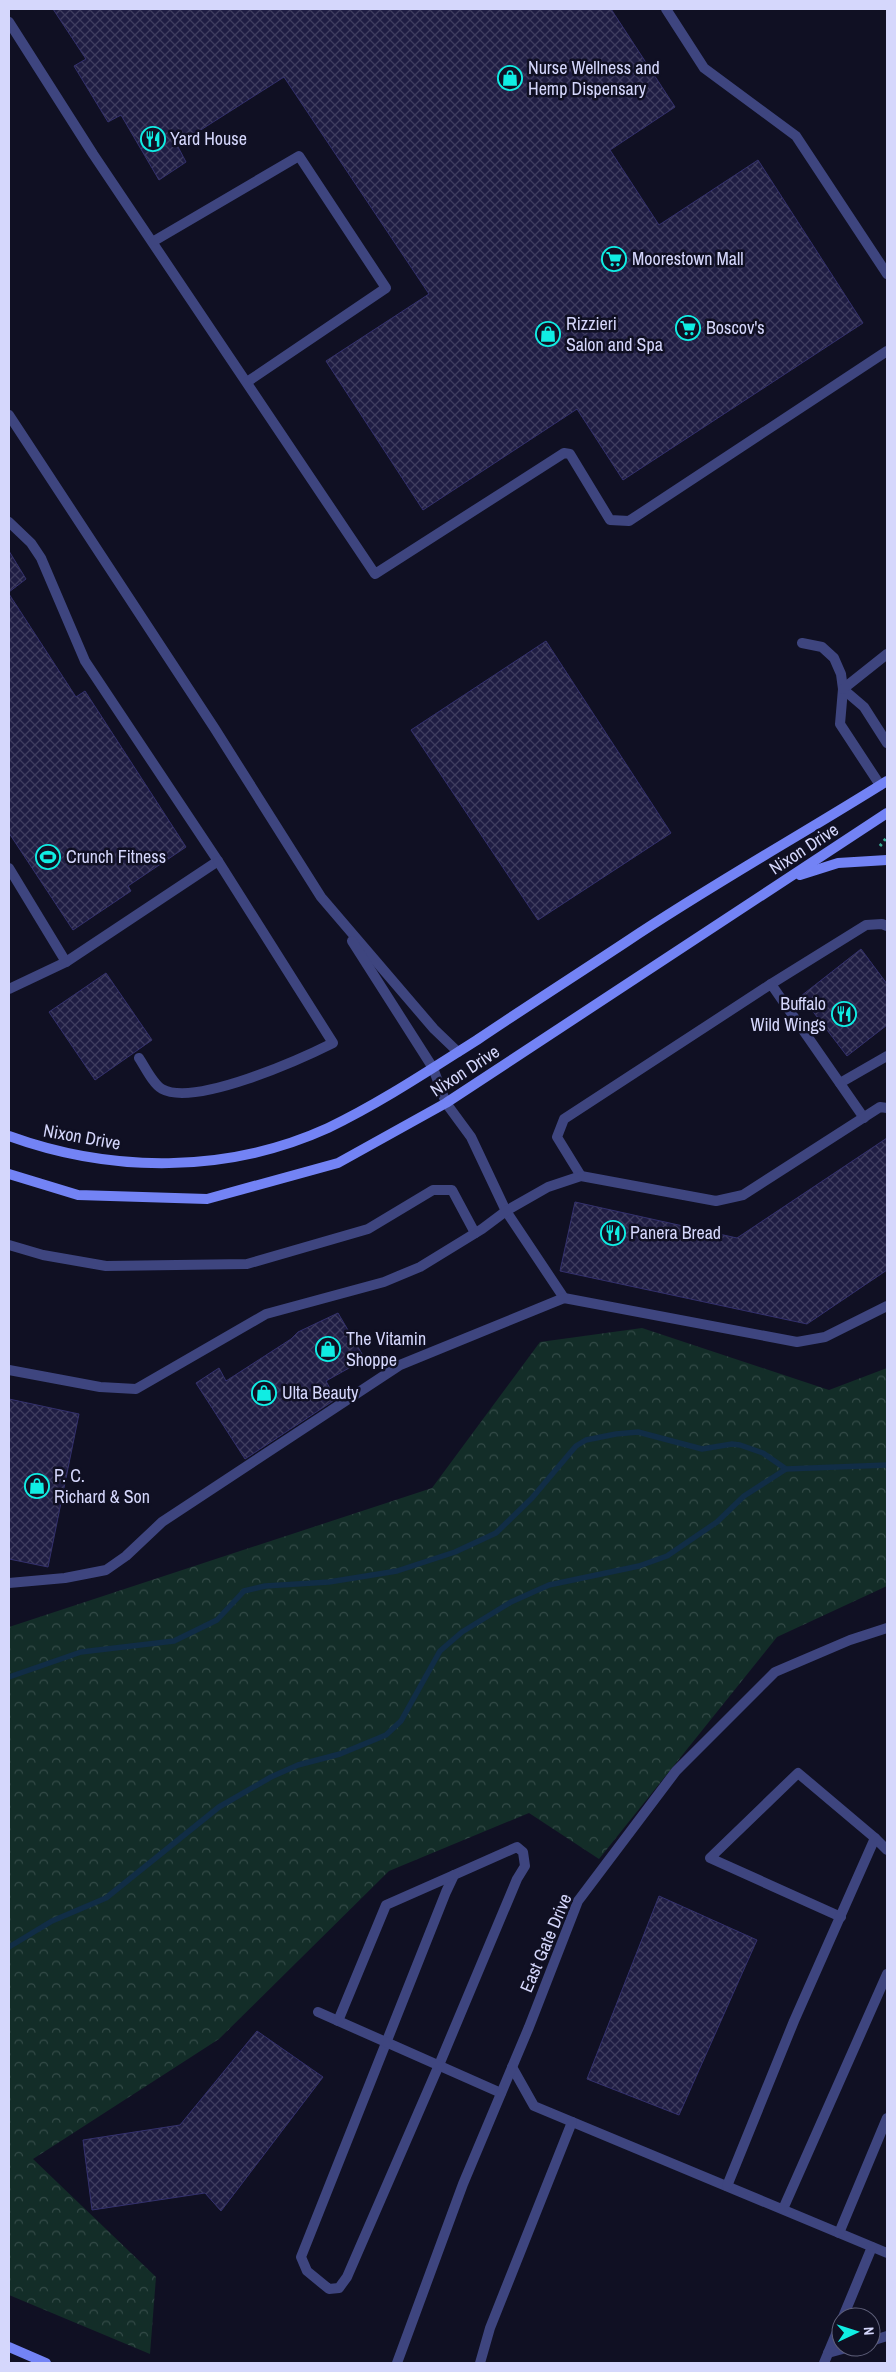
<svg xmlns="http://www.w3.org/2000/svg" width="896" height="2372" viewBox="0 0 896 2372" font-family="'Archivo Narrow',sans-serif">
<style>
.forest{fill:url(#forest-crowns)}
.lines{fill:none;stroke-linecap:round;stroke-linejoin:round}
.stream{stroke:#112d46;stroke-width:5.5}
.building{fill:url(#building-cross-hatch);stroke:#34316d}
.path{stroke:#37ae96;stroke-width:3;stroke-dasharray:2.5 4;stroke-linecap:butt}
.lane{stroke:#3e457f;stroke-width:10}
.street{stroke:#3e457f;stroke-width:10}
.secondary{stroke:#7383f5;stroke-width:10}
.labels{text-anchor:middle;stroke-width:5;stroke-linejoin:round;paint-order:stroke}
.poi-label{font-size:18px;fill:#d5d7fc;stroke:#101023;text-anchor:start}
.street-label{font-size:18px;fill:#d5d7fc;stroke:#101023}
</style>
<defs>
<pattern id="forest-crowns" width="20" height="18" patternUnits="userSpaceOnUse" patternTransform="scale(1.25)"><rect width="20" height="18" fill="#132d28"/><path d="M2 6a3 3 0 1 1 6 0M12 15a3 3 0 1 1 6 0" fill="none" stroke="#344b48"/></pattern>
<pattern id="building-cross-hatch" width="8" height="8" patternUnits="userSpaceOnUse" patternTransform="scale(1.25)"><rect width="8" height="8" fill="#1f1d43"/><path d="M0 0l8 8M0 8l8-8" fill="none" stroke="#3f3d5f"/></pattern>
</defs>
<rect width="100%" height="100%" fill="#101023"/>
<polygon class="forest" points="642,1328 829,1390 887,1368 887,1586 777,1637 599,1859 529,1813 389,1871 219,2039 33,2159 156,2277 150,2354 9,2295 9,1627 432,1488 540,1342"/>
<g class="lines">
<g class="stream">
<polyline points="9,1677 81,1652 174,1641 217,1620 244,1591 265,1586 329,1582 397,1571 455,1552 496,1533 532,1498 576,1446 586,1440 616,1434 638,1432 702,1449 732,1444 740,1445 763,1453 786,1469"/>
<polyline points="9,1947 52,1921 106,1898 219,1807 271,1777 298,1765 340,1754 386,1735 401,1721 440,1651 462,1632 511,1602 549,1585 639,1566 667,1556 717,1522 744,1496 786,1469 887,1465"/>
</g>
</g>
<g class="building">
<polygon points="53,9 611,9 675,107 610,150 659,225 758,160 863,323 623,480 577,409 423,510 326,361 429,294 284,77 177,145 186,162 159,180 121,115 108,122 74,66 86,59"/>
<polygon points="9,551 26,579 9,592"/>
<polygon points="9,594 76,697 85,691 186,847 128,886 131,891 73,930 9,833"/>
<polygon points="546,641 671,833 538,920 411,730"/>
<polygon points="861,949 887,984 887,1025 847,1056 801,996"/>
<polygon points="106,973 152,1040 95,1080 49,1012"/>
<polygon points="887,1138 887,1270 807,1324 560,1271 575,1202 737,1238"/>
<polygon points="338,1313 365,1359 326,1381 335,1398 333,1401 245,1459 196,1383 219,1368 226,1381 291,1339 298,1332"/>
<polygon points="9,1399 79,1414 48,1567 9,1559"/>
<polygon points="659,1896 757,1940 679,2115 587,2079"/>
<polygon points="257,2031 323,2077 221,2211 205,2193 92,2210 83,2140 180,2125"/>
</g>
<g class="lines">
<polyline class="path" points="880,846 887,837"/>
<g class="lane">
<polyline points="666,9 704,68 796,136 887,274"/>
<polyline points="9,22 93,154 375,574 564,453 570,454 610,520 629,521 887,351"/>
<polyline points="154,241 299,156 386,288 247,382"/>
<polyline points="9,415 215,729 321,897 434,1029 458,1052"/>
<polyline points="9,522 31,543 41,558 85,661 218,861 66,962 9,989"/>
<polyline points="802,643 822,647 834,658 841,674 843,689 840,724 880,785"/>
<polyline points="843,689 864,707 887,743"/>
<polyline points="843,689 887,654"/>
<polyline points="9,868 66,962"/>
<polyline points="352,941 433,1068 446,1103 471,1137 506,1211 564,1298"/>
<polyline points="771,984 866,925 882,924 887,926"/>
<path d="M139,1058C145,1067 153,1084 162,1089C195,1107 301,1059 333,1043L218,861"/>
<polyline points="840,1083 887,1056"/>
<polyline points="581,1176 557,1137 564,1119 771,984 864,1118"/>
<polyline points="9,1245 43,1255 106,1266 247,1264 368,1229 433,1190 452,1190 475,1233"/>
<polyline points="9,1370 100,1387 136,1389 266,1314 384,1282 420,1267 482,1229 506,1211 548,1187 581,1176 716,1201 743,1195 880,1107 887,1108"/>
<polyline points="9,1583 65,1578 106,1570 126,1556 162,1522 400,1365 564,1298 797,1342 825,1337 887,1306"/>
<polygon points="517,1847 523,1852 525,1866 517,1879 439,2065 347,2277 339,2288 329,2289 307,2271 301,2257 446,1892 454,1875"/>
<polyline points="841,1917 710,1858 798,1773 875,1838"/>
<polyline points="318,2012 501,2093"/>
<polyline points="338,2021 386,1905 454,1875"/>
<polyline points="512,2067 534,2106 887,2253"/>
<polyline points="727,2186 794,2021 875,1838 887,1850"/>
<polyline points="783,2209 887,1974"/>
<polyline points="839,2233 887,2118"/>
<polyline points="843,2317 872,2247"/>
<polyline points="871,2341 887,2336"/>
<polyline points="828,2353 850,2347"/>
<polyline points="480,2363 490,2328 572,2122"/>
<polyline points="824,2363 841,2322"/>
</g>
<polyline class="street" points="397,2363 463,2184 529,2027 578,1901 676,1771 775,1672 850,1640 887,1628"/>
<g class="secondary">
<polyline points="800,875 838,863 887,860"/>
<path d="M9,1136C111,1173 227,1174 328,1128C380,1103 428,1071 477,1040C526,1007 576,975 626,942C711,885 801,835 887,781"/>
<polyline points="9,1174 78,1195 207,1199 338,1163 446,1103 887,813"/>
<polyline points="9,2347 46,2363"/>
</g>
</g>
<defs>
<symbol id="shop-ring" viewBox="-11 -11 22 22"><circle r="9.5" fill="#101023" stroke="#10ede3" stroke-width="1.5"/><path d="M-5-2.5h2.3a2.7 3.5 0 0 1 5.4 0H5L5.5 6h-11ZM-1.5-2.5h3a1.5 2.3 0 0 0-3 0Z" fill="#10ede3"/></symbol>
<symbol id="restaurant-ring" viewBox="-11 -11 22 22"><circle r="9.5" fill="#101023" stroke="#10ede3" stroke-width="1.5"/><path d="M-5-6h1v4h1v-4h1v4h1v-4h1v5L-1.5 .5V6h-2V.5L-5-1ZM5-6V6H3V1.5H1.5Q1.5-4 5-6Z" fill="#10ede3"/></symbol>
<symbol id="supermarket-ring" viewBox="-11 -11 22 22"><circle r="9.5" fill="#101023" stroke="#10ede3" stroke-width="1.5"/><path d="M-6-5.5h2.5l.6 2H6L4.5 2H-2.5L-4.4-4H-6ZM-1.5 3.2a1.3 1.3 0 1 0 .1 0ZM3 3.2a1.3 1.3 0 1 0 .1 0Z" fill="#10ede3"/></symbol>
<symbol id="stadium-ring" viewBox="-11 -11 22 22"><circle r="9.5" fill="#101023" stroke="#10ede3" stroke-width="1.5"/><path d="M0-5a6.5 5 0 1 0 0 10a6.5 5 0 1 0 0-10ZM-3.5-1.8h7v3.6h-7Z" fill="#10ede3"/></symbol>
</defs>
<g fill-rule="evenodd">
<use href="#shop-ring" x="496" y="64" width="28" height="28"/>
<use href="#restaurant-ring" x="139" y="125" width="28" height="28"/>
<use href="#supermarket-ring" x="600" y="245" width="28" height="28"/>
<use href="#supermarket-ring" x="674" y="314" width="28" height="28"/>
<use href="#shop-ring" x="534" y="320" width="28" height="28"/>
<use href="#stadium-ring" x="34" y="843" width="28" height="28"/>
<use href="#restaurant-ring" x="830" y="1000" width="28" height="28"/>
<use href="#restaurant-ring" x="599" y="1219" width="28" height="28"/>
<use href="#shop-ring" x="314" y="1335" width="28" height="28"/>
<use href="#shop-ring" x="250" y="1379" width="28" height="28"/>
<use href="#shop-ring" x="23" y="1472" width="28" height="28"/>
</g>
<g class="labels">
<g class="poi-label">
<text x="528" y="74">Nurse Wellness and<tspan x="528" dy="21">Hemp Dispensary</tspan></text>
<text x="170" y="145">Yard House</text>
<text x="632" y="265">Moorestown Mall</text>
<text x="566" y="330">Rizzieri<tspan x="566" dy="21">Salon and Spa</tspan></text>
<text x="706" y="334">Boscov's</text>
<text x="66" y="863">Crunch Fitness</text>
<text x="826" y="1010" text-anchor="end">Buffalo<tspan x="826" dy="21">Wild Wings</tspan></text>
<text x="630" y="1239">Panera Bread</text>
<text x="346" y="1345">The Vitamin<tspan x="346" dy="21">Shoppe</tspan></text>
<text x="282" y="1399">Ulta Beauty</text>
<text x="54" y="1482">P. C.<tspan x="54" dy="21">Richard &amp; Son</tspan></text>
</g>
<g class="street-label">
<text transform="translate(804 849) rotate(-33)" y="6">Nixon Drive</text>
<text transform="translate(465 1071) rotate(-33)" y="6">Nixon Drive</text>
<text transform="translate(82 1137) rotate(10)" y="6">Nixon Drive</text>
<text transform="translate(546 1943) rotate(-67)" y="6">East Gate Drive</text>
</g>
</g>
<rect width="896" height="2372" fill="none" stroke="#d5d7fc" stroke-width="20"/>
<g transform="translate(856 2332) rotate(86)"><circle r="24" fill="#101023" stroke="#5f607a"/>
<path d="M0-4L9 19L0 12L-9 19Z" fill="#10ede3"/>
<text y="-8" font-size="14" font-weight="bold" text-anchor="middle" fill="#d5d7fc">N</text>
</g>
</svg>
